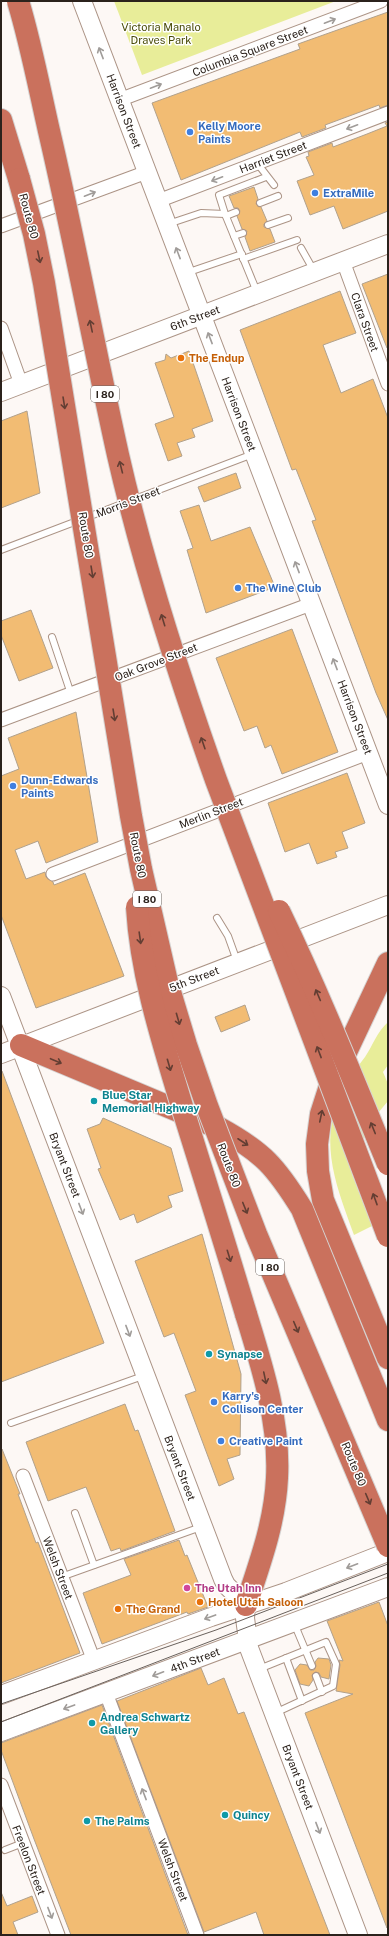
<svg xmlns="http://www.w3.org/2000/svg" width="389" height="1936" viewBox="0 0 389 1936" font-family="'Public Sans',sans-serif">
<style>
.green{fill:#e8ed99}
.building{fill:#f2bc73;stroke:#b1a18c}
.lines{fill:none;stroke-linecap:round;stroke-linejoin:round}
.lane-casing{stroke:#ac9486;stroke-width:8}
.street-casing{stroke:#ac9486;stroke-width:15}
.secondary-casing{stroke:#ac9486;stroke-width:20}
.highway-casing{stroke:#d5d3d2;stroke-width:24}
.lane{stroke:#fff;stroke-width:6}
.street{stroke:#fff;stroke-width:13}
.secondary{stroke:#fff;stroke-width:18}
.highway{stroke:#ca715d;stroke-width:22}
.tram{stroke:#69615c;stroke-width:1}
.highway-bridge-casing{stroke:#d5d3d2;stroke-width:24;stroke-linecap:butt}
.highway-bridge{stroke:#ca715d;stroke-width:22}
.oneway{stroke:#a09c99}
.oneway2{stroke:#633e33}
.shop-dot{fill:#3f7fe0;stroke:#fff;stroke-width:1.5}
.food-dot{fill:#e8710a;stroke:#fff;stroke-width:1.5}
.culture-dot{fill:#0f9aa8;stroke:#fff;stroke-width:1.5}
.hotel-dot{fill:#d1479c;stroke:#fff;stroke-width:1.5}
.labels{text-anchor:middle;stroke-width:3;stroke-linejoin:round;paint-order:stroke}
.shield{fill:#fff;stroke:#6b6460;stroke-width:1}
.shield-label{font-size:10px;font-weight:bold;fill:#2b221c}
.park-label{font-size:11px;fill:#494b07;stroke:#fff}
.street-label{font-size:11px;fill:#2b221c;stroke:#fff}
.shop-label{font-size:11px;font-weight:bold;fill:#366cbe;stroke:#fff;text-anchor:start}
.food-label{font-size:11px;font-weight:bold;fill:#c56008;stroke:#fff;text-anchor:start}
.culture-label{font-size:11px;font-weight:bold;fill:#0d838f;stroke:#fff;text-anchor:start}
.hotel-label{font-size:11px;font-weight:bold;fill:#b23c85;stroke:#fff;text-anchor:start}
</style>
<rect width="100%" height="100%" fill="#fdf8f5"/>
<g class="green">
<polygon points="114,1 336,1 142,75"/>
<path d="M388,1022V1065L383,1072L388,1084V1101L368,1125L352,1174L372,1226L354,1235C338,1190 318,1144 340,1096C346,1082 356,1069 365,1057C373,1045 377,1032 388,1022Z"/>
</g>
<g class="building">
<polygon points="388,12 388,105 380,108 379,105 325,125 326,128 302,137 300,132 181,180 152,103 300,49 298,44"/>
<polygon points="388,122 388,211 343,229 334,206 310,215 297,181 314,175 306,157 309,156 308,152 332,143 333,147 367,134 387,126 385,123"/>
<polygon points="254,187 258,199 256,204 261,207 267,221 264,224 264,227 270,229 275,242 250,251 245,237 247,231 242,229 237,216 240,211 238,208 234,208 229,196"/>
<polygon points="388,274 388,348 387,348 362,284"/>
<polygon points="340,291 356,333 323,345 341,393 373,379 388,418 388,720 376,693 312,521 316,520 296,469 292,470 240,330"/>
<polygon points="189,351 213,421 192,429 195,437 177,443 182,456 168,461 155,424 174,417 155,363 165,360 166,354 171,358"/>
<polygon points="27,411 40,493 1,508 1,421"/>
<polygon points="236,473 241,488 204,502 198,487"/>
<polygon points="199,505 211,541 250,527 275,587 206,613 187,550 193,548 180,511"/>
<polygon points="31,610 53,668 19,681 1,635 1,621"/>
<polygon points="292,629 338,752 282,774 271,745 265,748 257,726 244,731 216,658"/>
<polygon points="76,712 98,842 46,863 38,841 15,850 26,879 45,872 46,877 53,882 54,885 85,873 124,976 36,1008 1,915 1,776 19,769 8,738"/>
<polygon points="347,773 365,823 342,832 348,848 335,852 337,857 317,864 309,843 285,852 268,803"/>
<polygon points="245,1005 250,1020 221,1032 215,1017"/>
<polygon points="2,1071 104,1343 1,1382 1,1072"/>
<polygon points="103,1118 171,1148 183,1191 168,1196 172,1207 137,1223 134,1214 120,1220 98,1169 101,1168 87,1129 100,1124"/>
<polygon points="202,1234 241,1374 240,1455 227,1459 234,1479 219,1486 185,1395 196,1391 174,1333 164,1337 135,1261"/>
<polygon points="125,1404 135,1431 138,1430 175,1531 121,1551 120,1548 111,1551 86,1487 48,1501 26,1442"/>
<polygon points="2,1449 20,1494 18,1494 36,1543 38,1542 80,1653 1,1683"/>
<polygon points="179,1540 185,1556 187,1555 208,1607 188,1614 187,1612 102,1644 83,1593 131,1575 124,1559"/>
<polygon points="379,1602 388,1626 387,1928 305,1713 353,1694 336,1691 340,1665 339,1660 343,1661 327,1621"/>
<polygon points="318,1658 329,1659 331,1665 329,1679 321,1677 319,1673 315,1672 312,1675 313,1680 309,1686 300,1684 295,1670 300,1664 307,1665 310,1670 314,1670 316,1666 315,1662"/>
<polygon points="201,1668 208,1685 224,1678 238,1714 244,1712 330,1935 264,1935 256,1912 204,1932 117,1701"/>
<polygon points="102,1705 188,1935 71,1935 34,1839 1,1750 1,1743"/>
<polygon points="1,1892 7,1906 32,1896 38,1912 13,1922 18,1935 1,1935"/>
</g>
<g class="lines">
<defs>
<g id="lane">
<polyline points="257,163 274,185"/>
<polyline points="260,203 278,196"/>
<polyline points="225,214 219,195 266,177"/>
<polyline points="226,216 236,212"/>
<polyline points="168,224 201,213 225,214 257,292"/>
<polyline points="268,225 288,218"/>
<polyline points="234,236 243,233"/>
<polyline points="301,248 314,271"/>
<polyline points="243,259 297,240"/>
<polyline points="186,273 242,254"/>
<polyline points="1,550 253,454"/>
<polyline points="52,637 71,694"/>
<polyline points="217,918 228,936 237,961"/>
<polyline points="11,1423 143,1376"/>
<polyline points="75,1513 94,1565"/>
<polyline points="61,1577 201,1527"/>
<polyline points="294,1623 312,1666"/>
<polyline points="286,1658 302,1701"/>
<polyline points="259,1669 326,1642 336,1664 333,1686 275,1713"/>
<polyline points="316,1676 322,1692"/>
<polyline points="5,1850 23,1843"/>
</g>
<g id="street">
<polyline points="119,100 381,1"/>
<polyline points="158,201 388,113"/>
<polyline points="1,226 147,172"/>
<polyline points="343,261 388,384"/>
<polyline points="1,328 21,384"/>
<polyline points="1,720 311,604"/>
<polyline points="53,874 368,753"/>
<polyline points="23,1476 94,1661"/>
<polyline points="106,1693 197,1935"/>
<polyline points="1,1785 58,1935"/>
</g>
<g id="secondary">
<polyline points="82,1 388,805"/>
<polyline points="1,392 388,244"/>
<polyline points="1,996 223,1579 226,1585 246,1605"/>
<polyline points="1,1054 388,905"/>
<polyline points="246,1605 245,1618 249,1648 358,1935"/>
<polyline points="1,1695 211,1617 286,1592 388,1552"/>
<polyline points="1,1732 388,1587"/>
</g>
<g id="highway">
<polyline points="1,120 19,179"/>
<polyline points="388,963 330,1086 321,1114 317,1144 318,1171 323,1200 388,1358"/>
<path d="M21,1045L219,1128C263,1152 276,1167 302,1209L388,1420"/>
<path d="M246,1605C260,1563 275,1522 277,1478C280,1422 262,1366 246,1314"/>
</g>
</defs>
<use href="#lane" class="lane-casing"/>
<use href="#street" class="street-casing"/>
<use href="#secondary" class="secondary-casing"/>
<use href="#highway" class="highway-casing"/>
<use href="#lane" class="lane"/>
<use href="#street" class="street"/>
<use href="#secondary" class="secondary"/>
<use href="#highway" class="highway"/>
<g class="tram">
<polyline points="1,1704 216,1630 388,1564"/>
<polyline points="1,1722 388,1573"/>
</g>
<defs>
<g id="highway-bridge">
<path d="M18,1C31,44 39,87 49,131C74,238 94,347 118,455C143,565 178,673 216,780L388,1236"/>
<polyline points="19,179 34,234 44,283 131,816 141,869 167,982 186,1045 207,1106 256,1234 388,1546"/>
<path d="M137,907C141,977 164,1046 184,1113C205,1180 226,1247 246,1314"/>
<path d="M279,911C319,994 353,1079 388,1164"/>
</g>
</defs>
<use href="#highway-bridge" class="highway-bridge-casing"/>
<use href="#highway-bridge" class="highway-bridge"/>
</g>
<defs><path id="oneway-shaft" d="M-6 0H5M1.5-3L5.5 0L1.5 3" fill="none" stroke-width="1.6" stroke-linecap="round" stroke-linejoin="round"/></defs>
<g class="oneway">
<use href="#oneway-shaft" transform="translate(330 21) rotate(-21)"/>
<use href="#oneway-shaft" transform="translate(101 53) rotate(-111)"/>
<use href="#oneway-shaft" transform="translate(156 86) rotate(-21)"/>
<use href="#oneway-shaft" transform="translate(352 127) rotate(159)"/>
<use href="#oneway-shaft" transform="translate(217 179) rotate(159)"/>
<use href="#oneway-shaft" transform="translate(90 194) rotate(-21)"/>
<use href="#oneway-shaft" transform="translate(178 253) rotate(-111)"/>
<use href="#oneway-shaft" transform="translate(210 338) rotate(-111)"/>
<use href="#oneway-shaft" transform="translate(297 567) rotate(-111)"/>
<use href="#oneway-shaft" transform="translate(335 664) rotate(-111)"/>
<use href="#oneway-shaft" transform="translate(81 1209) rotate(69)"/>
<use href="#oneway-shaft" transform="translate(128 1331) rotate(69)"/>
<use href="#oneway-shaft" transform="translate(352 1566) rotate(159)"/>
<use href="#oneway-shaft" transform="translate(210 1617) rotate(160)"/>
<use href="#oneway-shaft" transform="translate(158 1674) rotate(159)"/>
<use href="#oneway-shaft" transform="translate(69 1707) rotate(160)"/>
<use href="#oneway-shaft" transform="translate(144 1794) rotate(-111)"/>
<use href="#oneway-shaft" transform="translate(318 1828) rotate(69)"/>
<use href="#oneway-shaft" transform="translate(50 1913) rotate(69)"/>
</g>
<g class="oneway2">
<use href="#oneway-shaft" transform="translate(39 257) rotate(78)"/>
<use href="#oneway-shaft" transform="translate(91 326) rotate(-102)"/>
<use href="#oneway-shaft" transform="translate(64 403) rotate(81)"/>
<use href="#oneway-shaft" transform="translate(121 467) rotate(-104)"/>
<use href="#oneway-shaft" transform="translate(92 572) rotate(81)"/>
<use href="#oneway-shaft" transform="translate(163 620) rotate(-107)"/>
<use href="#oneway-shaft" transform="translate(114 715) rotate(81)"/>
<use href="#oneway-shaft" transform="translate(203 743) rotate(-109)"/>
<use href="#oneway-shaft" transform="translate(140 938) rotate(82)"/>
<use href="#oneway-shaft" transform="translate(318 995) rotate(-113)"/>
<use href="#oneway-shaft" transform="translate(178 1019) rotate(74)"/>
<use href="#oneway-shaft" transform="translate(319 1052) rotate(-111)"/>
<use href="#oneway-shaft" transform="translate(56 1061) rotate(23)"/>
<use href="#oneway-shaft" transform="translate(169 1065) rotate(74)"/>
<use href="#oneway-shaft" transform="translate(321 1116) rotate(-78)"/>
<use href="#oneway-shaft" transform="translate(373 1128) rotate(-112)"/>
<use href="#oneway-shaft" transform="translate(243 1142) rotate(33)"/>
<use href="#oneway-shaft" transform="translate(375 1199) rotate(-110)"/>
<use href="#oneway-shaft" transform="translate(245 1208) rotate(68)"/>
<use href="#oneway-shaft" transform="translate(229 1256) rotate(73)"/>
<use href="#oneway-shaft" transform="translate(296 1327) rotate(67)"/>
<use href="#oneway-shaft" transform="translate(265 1378) rotate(78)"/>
<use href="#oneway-shaft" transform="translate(368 1499) rotate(67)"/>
</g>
<g class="shop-dot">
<circle cx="190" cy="132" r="4"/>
<circle cx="315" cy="193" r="4"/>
<circle cx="238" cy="588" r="4"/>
<circle cx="13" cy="786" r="4"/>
<circle cx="214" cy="1402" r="4"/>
<circle cx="221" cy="1441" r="4"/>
</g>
<g class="food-dot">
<circle cx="181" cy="358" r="4"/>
<circle cx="200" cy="1602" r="4"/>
<circle cx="118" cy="1609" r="4"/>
</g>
<g class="culture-dot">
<circle cx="94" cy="1101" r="4"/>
<circle cx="209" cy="1354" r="4"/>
<circle cx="92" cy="1723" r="4"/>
<circle cx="225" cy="1815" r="4"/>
<circle cx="87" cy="1821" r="4"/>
</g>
<circle class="hotel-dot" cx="187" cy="1588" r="4"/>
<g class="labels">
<g class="shield">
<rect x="91" y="386" width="28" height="16" rx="3"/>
<rect x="133" y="891" width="28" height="16" rx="3"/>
<rect x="256" y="1259" width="28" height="16" rx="3"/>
</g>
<g class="shield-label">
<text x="105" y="398">I 80</text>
<text x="147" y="903">I 80</text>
<text x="270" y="1271">I 80</text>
</g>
<g class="park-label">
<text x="161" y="31">Victoria Manalo<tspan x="161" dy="13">Draves Park</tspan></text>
</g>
<g class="street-label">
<text transform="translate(250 51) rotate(-21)" y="4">Columbia Square Street</text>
<text transform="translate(124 111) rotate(69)" y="4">Harrison Street</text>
<text transform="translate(273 157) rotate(-21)" y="4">Harriet Street</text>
<text transform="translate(29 216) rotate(75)" y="4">Route 80</text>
<text transform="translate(195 318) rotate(-21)" y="4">6th Street</text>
<text transform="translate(365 322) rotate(70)" y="4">Clara Street</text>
<text transform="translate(239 414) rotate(69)" y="4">Harrison Street</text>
<text transform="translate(128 502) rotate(-21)" y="4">Morris Street</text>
<text transform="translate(86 535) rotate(81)" y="4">Route 80</text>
<text transform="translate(156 662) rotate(-21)" y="4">Oak Grove Street</text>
<text transform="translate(355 717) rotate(69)" y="4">Harrison Street</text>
<text transform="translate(211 813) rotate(-21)" y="4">Merlin Street</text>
<text transform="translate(138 855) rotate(79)" y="4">Route 80</text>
<text transform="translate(194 979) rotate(-21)" y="4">5th Street</text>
<text transform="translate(65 1165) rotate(69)" y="4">Bryant Street</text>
<text transform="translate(229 1165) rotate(69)" y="4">Route 80</text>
<text transform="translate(354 1464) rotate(67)" y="4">Route 80</text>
<text transform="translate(180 1468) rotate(69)" y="4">Bryant Street</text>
<text transform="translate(58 1568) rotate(69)" y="4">Welsh Street</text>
<text transform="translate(195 1660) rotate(-21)" y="4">4th Street</text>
<text transform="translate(298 1777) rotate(69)" y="4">Bryant Street</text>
<text transform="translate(29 1860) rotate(69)" y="4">Freelon Street</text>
<text transform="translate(173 1870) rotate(69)" y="4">Welsh Street</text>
</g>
<g class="shop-label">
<text x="198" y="130">Kelly Moore<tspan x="198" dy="13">Paints</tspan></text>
<text x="323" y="197">ExtraMile</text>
<text x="246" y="592">The Wine Club</text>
<text x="21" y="784">Dunn-Edwards<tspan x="21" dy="13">Paints</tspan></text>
<text x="222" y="1400">Karry's<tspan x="222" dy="13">Collison Center</tspan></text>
<text x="229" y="1445">Creative Paint</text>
</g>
<g class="food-label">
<text x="189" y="362">The Endup</text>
<text x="208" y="1606">Hotel Utah Saloon</text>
<text x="126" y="1613">The Grand</text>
</g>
<g class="culture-label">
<text x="102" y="1099">Blue Star<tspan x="102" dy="13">Memorial Highway</tspan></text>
<text x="217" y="1358">Synapse</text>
<text x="100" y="1721">Andrea Schwartz<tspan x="100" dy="13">Gallery</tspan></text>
<text x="233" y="1819">Quincy</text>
<text x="95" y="1825">The Palms</text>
</g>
<g class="hotel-label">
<text x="195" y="1592">The Utah Inn</text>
</g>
</g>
<rect width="389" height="1936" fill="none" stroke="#2b221c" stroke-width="4"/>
</svg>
